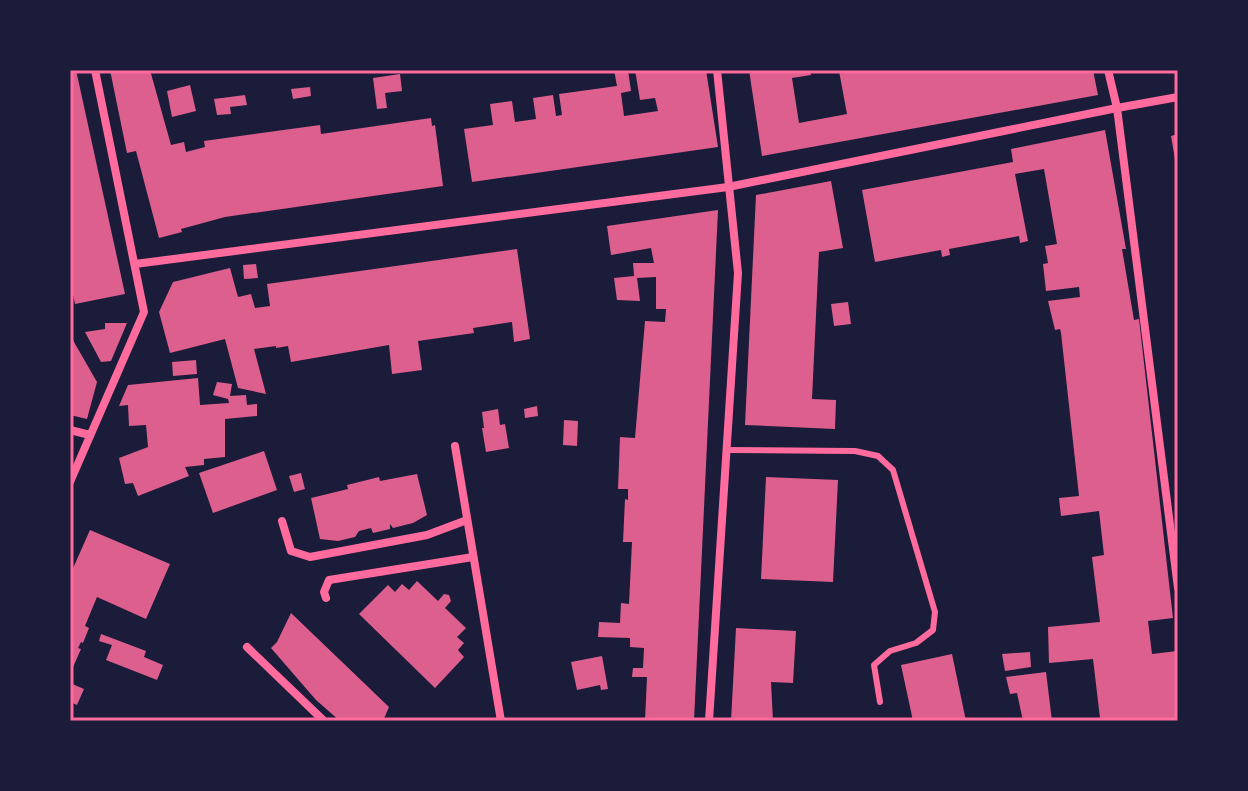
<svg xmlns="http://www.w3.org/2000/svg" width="1248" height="791" viewBox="0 0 1248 791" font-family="Raleway,sans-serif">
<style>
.building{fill:#dd5f8e}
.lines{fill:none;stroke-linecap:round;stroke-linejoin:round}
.service{stroke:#ff6b9d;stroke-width:6}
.minor{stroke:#ff6b9d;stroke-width:8}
.neatline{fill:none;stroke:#ff6b9d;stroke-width:3}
</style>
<rect width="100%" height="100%" fill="#1b1b3a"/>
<g class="building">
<polygon points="76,70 125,294 75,304 70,280 70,72"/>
<polygon points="110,70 150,70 171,145 184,142 186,152 205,147 204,141 320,125 321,134 431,118 432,126 435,125 443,186 225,217 181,229 182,232 159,238 136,151 127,153"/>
<polygon points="614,70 628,70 631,91 621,93 624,116 658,111 655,98 640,100 635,70 706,70 718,147 472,182 464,129 493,125 490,104 512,101 515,122 536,119 533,98 553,95 556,116 562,115 559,94 617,86"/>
<polygon points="749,70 810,70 811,75 792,78 799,123 847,114 839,71 846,70 1093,70 1098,95 762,156"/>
<polygon points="400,74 402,91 385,93 387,108 377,109 373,78"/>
<polygon points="190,85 196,111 172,117 167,91"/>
<polygon points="310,87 311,96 293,99 291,89"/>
<polygon points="245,95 247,105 230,107 231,114 217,115 214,99"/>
<polygon points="1105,130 1126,249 1122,249 1134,320 1139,319 1173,618 1148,621 1152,654 1177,651 1178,721 1094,721 1094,719 1100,718 1093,659 1049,663 1048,627 1100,622 1092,557 1104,555 1099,511 1061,516 1059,498 1079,496 1061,333 1060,329 1055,330 1048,301 1080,297 1079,287 1046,291 1043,264 1048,263 1045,246 1057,244 1044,169 1015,174 1028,241 1020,243 1019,236 949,249 950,255 942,257 941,250 875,262 862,190 1013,162 1011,149"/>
<polygon points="1178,134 1178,165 1176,165 1171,136"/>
<polygon points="831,181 843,248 819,252 812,399 836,400 835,429 745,425 756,195"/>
<polygon points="718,210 694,721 645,721 647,677 632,677 633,668 643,668 644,648 630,647 630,638 598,637 599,622 620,623 621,603 629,604 632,542 623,542 625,499 628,500 628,489 618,489 620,437 635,438 645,321 665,322 666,309 656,309 656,277 637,278 640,301 617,300 614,278 634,276 633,263 654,263 651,248 611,255 607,226"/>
<polygon points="517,249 530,339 514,342 512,322 473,328 474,333 418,341 422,370 392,374 389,345 291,362 288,346 276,348 276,346 254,349 266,394 238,388 225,339 170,353 159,312 173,282 230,268 238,297 251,294 255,308 270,306 267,284"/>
<polygon points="256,264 258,278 244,279 243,265"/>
<polygon points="848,302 851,324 834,326 831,304"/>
<polygon points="105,323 127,323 111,361 101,362 85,332 105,329"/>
<polygon points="70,335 97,382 87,419 70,415"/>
<polygon points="196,360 197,374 173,376 172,362"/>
<polygon points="198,378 200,405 229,403 228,399 213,395 217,382 232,384 230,396 246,395 247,405 257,404 257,416 225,419 225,457 204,459 204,465 185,467 189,476 138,496 133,483 125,484 119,458 148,447 146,425 129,426 128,405 119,406 128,385"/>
<polygon points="537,406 538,416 525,418 524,409"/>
<polygon points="498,409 500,425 505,424 509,448 486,452 482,428 484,428 482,412"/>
<polygon points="564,420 578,421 577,446 563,445"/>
<polygon points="264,451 277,490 213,513 199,473"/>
<polygon points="301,473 305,489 294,492 289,476"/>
<polygon points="417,474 427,515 413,523 393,528 390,524 390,529 373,533 371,528 359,531 355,537 338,541 320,539 311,498 348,489 347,485 379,477 380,481"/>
<polygon points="766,477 838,480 833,582 761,579"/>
<polygon points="90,530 170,564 146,619 97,597 85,626 89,628 83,643 81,642 78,648 81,649 70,674 70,575"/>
<polygon points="417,581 438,601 444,594 449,595 451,601 445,608 466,628 457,637 464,643 458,650 464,657 435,688 359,614 388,585 395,592 402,584 409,590"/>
<polygon points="291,613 389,707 383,721 340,721 316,700 271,648 277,642"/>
<polygon points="736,628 796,631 793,683 771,682 773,721 731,721"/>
<polygon points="101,634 146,651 144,657 163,665 157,680 106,660 112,645 99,641"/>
<polygon points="1030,652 1031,667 1005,671 1002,654"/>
<polygon points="952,654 966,721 913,721 901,665"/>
<polygon points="602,656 608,689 601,690 600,685 577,690 571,662"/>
<polygon points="1046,672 1052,721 1023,721 1017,693 1010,694 1006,677"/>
<polygon points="70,683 84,689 77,705 70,702"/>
</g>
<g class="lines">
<polyline class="service" points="726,450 855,451 878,456 893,470 935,612 933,630 916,643 890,651 874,665 880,702"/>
<g class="minor">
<polyline points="1108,70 1117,108 1178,588"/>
<polyline points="135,264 728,187 1117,108 1178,97"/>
<polyline points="70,430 90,435"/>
<polyline points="455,446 501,721"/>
<polyline points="70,482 144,312 95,70"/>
<polyline points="282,521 291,551 310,557 427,535 467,520"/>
<polyline points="326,598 324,592 329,580 473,557"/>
<polyline points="247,647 324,721"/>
<polyline points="709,721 738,273 717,70"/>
</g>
</g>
<rect width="1248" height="791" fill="none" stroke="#1b1b3a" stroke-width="144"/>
<rect x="72" y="72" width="1104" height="647" class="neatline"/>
</svg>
